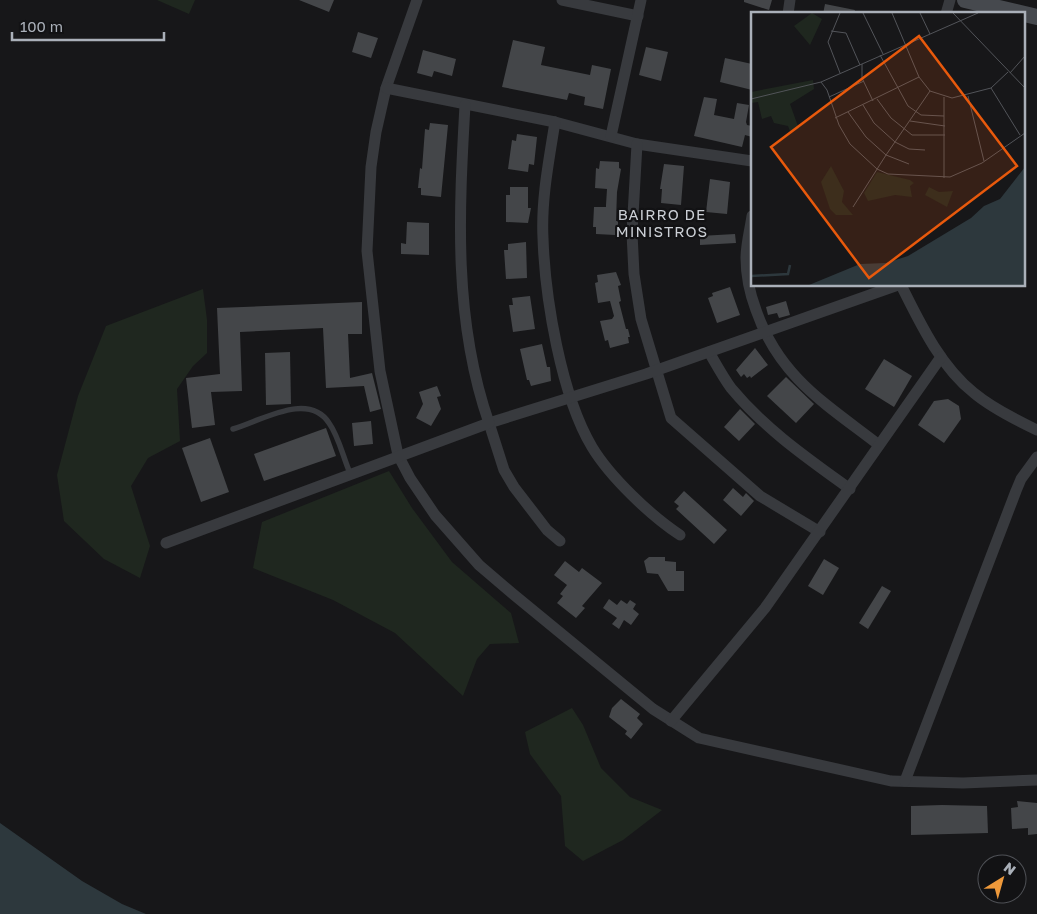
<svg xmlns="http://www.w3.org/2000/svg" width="1037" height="914" viewBox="0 0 1037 914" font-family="'Golos Text',sans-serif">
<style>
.green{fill:#1f271f}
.water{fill:#2d383d}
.building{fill:#444649}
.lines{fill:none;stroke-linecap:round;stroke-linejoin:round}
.lane{stroke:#383a3e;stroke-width:5.5}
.street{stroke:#383a3e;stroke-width:11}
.secondary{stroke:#46494e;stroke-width:16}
.labels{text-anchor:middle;stroke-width:4.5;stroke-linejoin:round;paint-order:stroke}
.neighbourhood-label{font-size:15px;letter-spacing:1px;fill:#cbcfd5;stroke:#121214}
.inset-river{fill:none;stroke:#2d383d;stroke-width:2.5}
.inset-road{fill:none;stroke:#525459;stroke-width:1}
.view{fill:#e8590c;fill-opacity:0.15;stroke:#e8590c;stroke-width:2.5}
.inset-edge{fill:none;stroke:#aab0b9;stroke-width:2.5}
</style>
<rect width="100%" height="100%" fill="#171719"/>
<g class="green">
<polygon points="157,0 195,0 189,14"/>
<polygon points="203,289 207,320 207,353 193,366 177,389 180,441 148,458 131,486 150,546 140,578 104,559 64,521 57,475 78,396 106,326"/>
<polygon points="389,471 412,508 452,562 511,613 519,643 490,644 477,659 463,696 395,633 333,600 253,568 262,522"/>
<polygon points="572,708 583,725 601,768 630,797 662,810 623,840 583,861 565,846 561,796 530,754 525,732"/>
</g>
<polygon class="water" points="0,823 82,881 122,904 146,914 0,914"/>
<g class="building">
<polygon points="299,0 334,0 329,12"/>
<polygon points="744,0 772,0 769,10 744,2"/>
<polygon points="825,4 855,10 854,14 823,14"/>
<polygon points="358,32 378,38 371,58 352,52"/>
<polygon points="513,40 545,47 541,65 590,75 592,65 611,69 603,109 584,105 585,97 569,93 567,100 502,87"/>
<polygon points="646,47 668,52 661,81 639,75"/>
<polygon points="423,50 456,59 452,76 434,71 432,77 417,73"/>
<polygon points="725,58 752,64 752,90 720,82"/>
<polygon points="704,97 717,99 714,115 734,119 737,103 749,105 746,122 747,125 752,126 752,137 745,135 742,147 694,136"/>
<polygon points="430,123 448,125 441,197 421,195 421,188 418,188 420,168 422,169 425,129 429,130"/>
<polygon points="517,134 537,137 534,165 529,164 528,172 508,169 512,140 516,141"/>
<polygon points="600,161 619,162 619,168 621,169 617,192 616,221 618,221 618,229 616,229 615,235 596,234 596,227 593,227 594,207 606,207 606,205 607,189 595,188 596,168 599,169"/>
<polygon points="664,164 684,166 681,205 661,203 662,189 660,189"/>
<polygon points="710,179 730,182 727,214 706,212"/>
<polygon points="510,187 528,187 528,208 531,208 528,223 506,222 506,195 510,195"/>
<polygon points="407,222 429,223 429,255 401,254 401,243 406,244"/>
<polygon points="735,234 736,243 700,245 700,236"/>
<polygon points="526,242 527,278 506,279 504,250 508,250 508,244"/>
<polygon points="616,272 621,285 618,286 621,301 619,302 626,329 628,329 630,337 628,337 629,343 610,348 608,340 605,341 600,321 612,319 614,316 610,301 598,303 595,283 598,282 597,275"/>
<polygon points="730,287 740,315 717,323 708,298 713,296 712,293"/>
<polygon points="530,296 535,329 513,332 509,305 513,305 512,298"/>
<polygon points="786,301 790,315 779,318 777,313 768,315 766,307"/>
<polygon points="362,302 362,334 348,334 350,378 372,373 381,409 370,412 364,386 326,388 323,328 240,332 242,391 211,392 215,425 192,428 186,378 220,374 217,308"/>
<polygon points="542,344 547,367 550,367 551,381 531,386 529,380 527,380 520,349"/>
<polygon points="755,348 768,365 751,378 750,376 747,378 744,374 741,377 736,370"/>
<polygon points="290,352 291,404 266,405 265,353"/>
<polygon points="884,359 912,376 894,407 865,389"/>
<polygon points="786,377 814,404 796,423 767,396"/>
<polygon points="437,386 441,396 437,397 441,409 431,426 416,418 423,404 419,392"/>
<polygon points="948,399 959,406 961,419 944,443 918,425 934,401"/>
<polygon points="740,409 755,424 739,441 724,427"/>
<polygon points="371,421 373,444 354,446 352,423"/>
<polygon points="326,428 336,456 264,481 254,454"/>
<polygon points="210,438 229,492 201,502 182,448"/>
<polygon points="733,488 743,497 746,493 754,501 741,516 723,500"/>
<polygon points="684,491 727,530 714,544 676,509 679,506 674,502"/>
<polygon points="649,557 665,557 665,561 676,562 676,571 684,571 684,591 668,591 658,574 647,573 644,561"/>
<polygon points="824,559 839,568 823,595 808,586"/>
<polygon points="565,561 579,572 582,568 602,583 582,606 585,608 576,618 557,603 563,596 560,594 567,585 554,575"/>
<polygon points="882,586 891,591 868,629 859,623"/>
<polygon points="609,599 617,605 621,600 627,604 630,600 636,604 633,609 639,614 631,625 624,620 619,629 612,624 617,618 603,608"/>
<polygon points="621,699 640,714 637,718 643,724 631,739 625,734 627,731 609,717 612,708"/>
<polygon points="1017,801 1037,803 1037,834 1028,835 1028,828 1012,829 1011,808 1018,807"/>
<polygon points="942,805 987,806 988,833 911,835 911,806"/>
</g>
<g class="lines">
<path class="lane" d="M233,429C261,421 308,391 329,423C339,437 343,457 350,473"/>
<g class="street">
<polyline points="417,0 386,88 376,132 371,167 367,251 380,371 398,455 410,478 435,515 479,565 513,594 653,709 699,738 891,781 963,783 1037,780"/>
<polyline points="562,0 638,16"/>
<polyline points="788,14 790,0"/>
<polyline points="946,14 950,0"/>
<polyline points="386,88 555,122 637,144 752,161"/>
<path d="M555,122C549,160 541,200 543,238C545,298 561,395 592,447C610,477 651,516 680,535"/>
<polyline points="611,136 641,0"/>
<polyline points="637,144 632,233 634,274 641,319 671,418 760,496 820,532"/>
<path d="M752,216C750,230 746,244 746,258C746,275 750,294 756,310C779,377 826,404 879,445"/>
<path d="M901,285C920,323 940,366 974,393C992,408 1016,420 1037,430"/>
<path d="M709,352C716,364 723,377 731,388C765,429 807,458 850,489"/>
<polyline points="560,541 547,530 514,487 504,470 489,423 646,374 898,285"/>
<path d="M166,543L489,423C453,320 459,212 465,105"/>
<polyline points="671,721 765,608 941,357"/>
<polyline points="905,781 1016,491 1021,479 1037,457"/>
</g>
<polyline class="secondary" points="965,0 1037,17"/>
</g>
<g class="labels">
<g class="neighbourhood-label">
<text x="662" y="220">BAIRRO DE<tspan x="662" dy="17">MINISTROS</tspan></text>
</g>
</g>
<g transform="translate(751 12)">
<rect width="274" height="274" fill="#171719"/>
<path d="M61,1L71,7L59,33L43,14ZM62,68L63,77L39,92L48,117L39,119L37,114L23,111L20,104L11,107L7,90L0,91V80ZM80,154L93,179L91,190L102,203H85L79,197L70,170ZM126,160L159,168L163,171L159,174L161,185L144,183L117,189L113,181ZM178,175L188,180L202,179L196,195L174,183Z" fill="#1f271f"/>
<path d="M274,155V273H58L109,252L135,251L157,244L220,206L233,194L249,187Z" fill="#2d383d"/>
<path class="inset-river" d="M0,264L37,262L39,253"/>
<path class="inset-road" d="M89,1L77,30L89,61M112,1L132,42M141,1L168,65L179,79L201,86L240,76L269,123M169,1L179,22M202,1L274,76M80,19L95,21L109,53M129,43L157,94L170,103L193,104M111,52V66L122,89M259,61L274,44M70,70L76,78L88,113L99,132L126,157L137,162L199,165L231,151L274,121M240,76L257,60M217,84L233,149M78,85L113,69M193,85V166M0,87L70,70L227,1M126,87L140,106L161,123H194M112,93L123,111L144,130L158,137L174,138M97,100L115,125L135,143L102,195M84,106L168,65M159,109L194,114M158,152L135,143L179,79"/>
<path class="view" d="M168,24L266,154L118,266L20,135Z"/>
<rect width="274" height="274" class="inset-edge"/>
</g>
<g transform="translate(1002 879) rotate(37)"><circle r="24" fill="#121214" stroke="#4f5156"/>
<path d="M0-4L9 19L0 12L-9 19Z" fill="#ee993b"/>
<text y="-8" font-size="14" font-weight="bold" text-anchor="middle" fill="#aab0b9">N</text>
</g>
<path d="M12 32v8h152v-8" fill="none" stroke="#aab0b9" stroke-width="2.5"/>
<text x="20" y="32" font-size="15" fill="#aab0b9" stroke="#121214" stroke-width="4" paint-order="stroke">100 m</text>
</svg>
